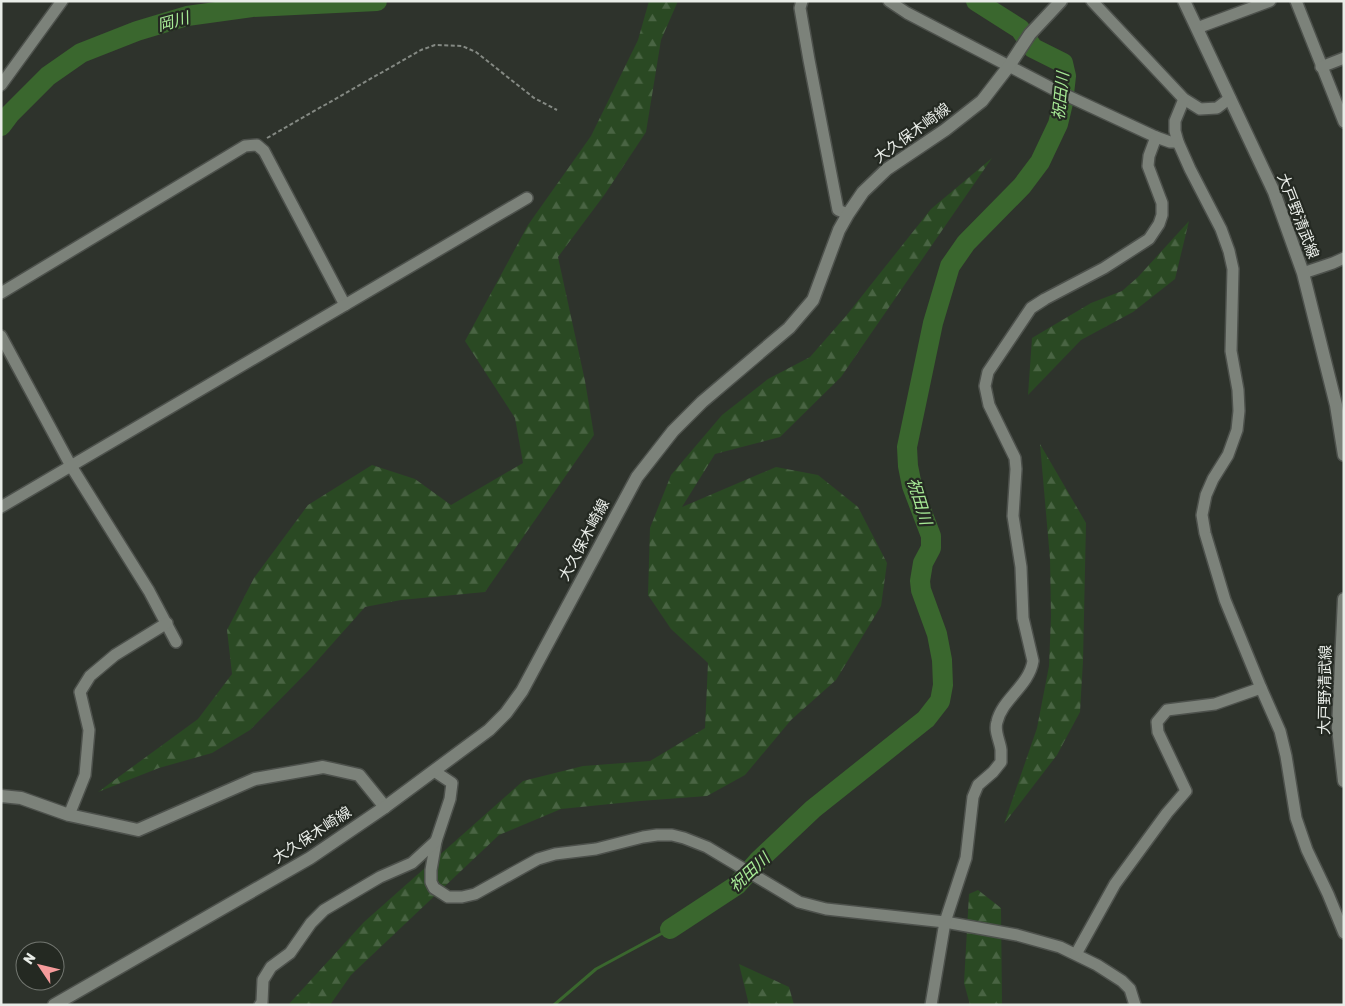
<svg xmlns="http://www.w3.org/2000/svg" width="1345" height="1006" viewBox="0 0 1345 1006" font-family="Rubik,'Noto Sans JP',sans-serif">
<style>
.forest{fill:url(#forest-firs)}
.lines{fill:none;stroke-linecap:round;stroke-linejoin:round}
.stream{stroke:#3a672e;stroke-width:3}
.river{stroke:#3a672e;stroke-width:20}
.street-casing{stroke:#4d514c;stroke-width:14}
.secondary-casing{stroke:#4d514c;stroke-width:15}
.path{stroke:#848983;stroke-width:2;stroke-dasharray:4 2.5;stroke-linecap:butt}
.street{stroke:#7c827a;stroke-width:11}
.secondary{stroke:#7c827a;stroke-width:12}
.labels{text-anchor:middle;stroke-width:4.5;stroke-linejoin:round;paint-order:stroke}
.street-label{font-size:15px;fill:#e9ede8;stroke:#242922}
.water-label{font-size:16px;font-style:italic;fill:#a7ea96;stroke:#242922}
</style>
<defs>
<pattern id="forest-firs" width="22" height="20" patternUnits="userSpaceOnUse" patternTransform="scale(1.25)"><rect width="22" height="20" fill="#2a4923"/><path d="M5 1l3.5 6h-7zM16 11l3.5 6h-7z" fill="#496443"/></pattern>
</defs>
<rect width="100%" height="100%" fill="#2e332c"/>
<g class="forest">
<polygon points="649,1 678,1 661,40 646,132 605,194 558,257 585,381 594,435 485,592 401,600 365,607 309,670 250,730 212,753 159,768 98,792 198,719 232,674 227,630 254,578 308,505 372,465 415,479 451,505 523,463 515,418 465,341 528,225 591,136 638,40"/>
<polygon points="992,158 841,377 780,437 715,454 682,507 776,467 818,475 858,507 887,563 881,606 836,680 791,720 745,775 707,796 640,801 561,809 499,835 351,975 330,1005 288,1005 364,922 523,781 583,766 650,761 705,728 708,663 671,629 648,595 650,528 671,475 722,415 768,379 810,357 846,316 931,209"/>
<polygon points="1189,221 1175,279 1133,312 1081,340 1028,395 1032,338 1091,303 1122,291 1138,277"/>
<polygon points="1040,444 1086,523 1083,661 1080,712 1057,755 1004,824 1037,728 1049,666 1051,616 1050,559"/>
<polygon points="978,890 1001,908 1002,1005 970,1005 964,983 969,894"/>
<polygon points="739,964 789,987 794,1005 749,1005"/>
</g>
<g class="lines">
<polyline class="stream" points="554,1005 596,969 670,929"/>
<g class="river">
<polyline points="1,126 10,114 48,76 81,53 137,31 187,16 252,7 377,1"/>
<polyline points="670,929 737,885 758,861 813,809 926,719 940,701 943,685 942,660 937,634 921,590 920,581 923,563 931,548 931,536 912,486 908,466 907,447 933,323 950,266 966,243 1022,186 1040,162 1058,124 1063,103 1066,76 1063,63 1033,48 1020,29 976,1"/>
</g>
<defs>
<g id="street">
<polyline points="802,1 800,8 809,60 838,210 848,214"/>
<polyline points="889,1 907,13 1057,91 1156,137 1170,142 1178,142"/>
<polyline points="1092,1 1184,99 1200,109 1217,108 1230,98"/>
<polyline points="1296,1 1344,122"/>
<polyline points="1197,28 1270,1"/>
<polyline points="1321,67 1344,58"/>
<polyline points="1,85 62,1"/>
<polyline points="1184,99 1175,121 1175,131 1178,142 1190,169 1221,229 1229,251 1233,269 1231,351 1238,390 1239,411 1237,430 1228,455 1213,479 1206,495 1202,515 1205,533 1225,600 1261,688 1280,731 1286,756 1296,818 1307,850 1328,894 1344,933"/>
<polyline points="1303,273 1333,263 1344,258"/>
<polyline points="1,293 245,146 257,145 264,151 345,305"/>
<polyline points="1,336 71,466 149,591 176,642"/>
<polyline points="1,507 527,198"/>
<polyline points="434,771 452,783 450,799 436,841 431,870 431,882 434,888 448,897 462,897 475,894 538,859 555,854 596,849 643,837 657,835 672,835 684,838 707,847 799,902 826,909 945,922 1017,935 1060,947 1097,965 1122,981 1130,989 1135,1005"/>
<polyline points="69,815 85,775 89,730 80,692 90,676 115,655 167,623"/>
<polyline points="1076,954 1115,884 1167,813 1186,791 1158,732 1157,722 1167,710 1215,704 1261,688"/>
<polyline points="260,1005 262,1002 263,980 271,967 290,953 311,923 324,910 380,877 412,863 436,841"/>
<path d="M931,1005L945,922L966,858L973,797L978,785L993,772L1001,762C1001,758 1001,754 1001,750C1000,741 994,731 997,722C1002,699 1029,686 1033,661L1023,618L1021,567L1013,516L1016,469L1015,458L989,405L985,386L988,372L1031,308L1045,299L1104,268L1149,239L1159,224L1162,215V203L1148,166L1149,156L1156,137"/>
</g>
<g id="secondary">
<polyline points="1184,1 1274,192 1303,273 1336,405 1344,455"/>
<polyline points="1344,599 1338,728 1344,781"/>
<polyline points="1,796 21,798 69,815 138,830 255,779 323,767 359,775 385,807"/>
<polyline points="54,1005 310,858 385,807 489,730 506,713 522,691 637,477 673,431 702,402 789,328 813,300 839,230 848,214 863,192 887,169 945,130 982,101 1009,66 1030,34 1061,1"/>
</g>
</defs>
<use href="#street" class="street-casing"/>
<use href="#secondary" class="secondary-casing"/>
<polyline class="path" points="267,138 421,50 435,45 462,46 476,52 534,98 557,110"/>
<use href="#street" class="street"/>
<use href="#secondary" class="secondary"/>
</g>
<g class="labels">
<g class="street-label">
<text transform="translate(912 133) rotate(-36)" y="5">大久保木崎線</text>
<text transform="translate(1298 216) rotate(69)" y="5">大戸野清武線</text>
<text transform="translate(584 540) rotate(-62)" y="5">大久保木崎線</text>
<text transform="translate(1325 690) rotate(-89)" y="5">大戸野清武線</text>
<text transform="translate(312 835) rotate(-33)" y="5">大久保木崎線</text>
</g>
<g class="water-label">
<text transform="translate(173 21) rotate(-15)" y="6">岡川</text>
<text transform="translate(1060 96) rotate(-84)" y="6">祝田川</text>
<text transform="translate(920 501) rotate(73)" y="6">祝田川</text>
<text transform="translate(749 872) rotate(-43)" y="6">祝田川</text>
</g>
</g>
<rect width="1345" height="1006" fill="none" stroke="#e9ede8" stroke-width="5"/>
<g transform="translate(40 966) rotate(305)"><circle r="24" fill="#242922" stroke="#737771"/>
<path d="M0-4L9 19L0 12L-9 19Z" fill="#f59b9b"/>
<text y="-8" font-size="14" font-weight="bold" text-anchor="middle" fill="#e9ede8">N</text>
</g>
</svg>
